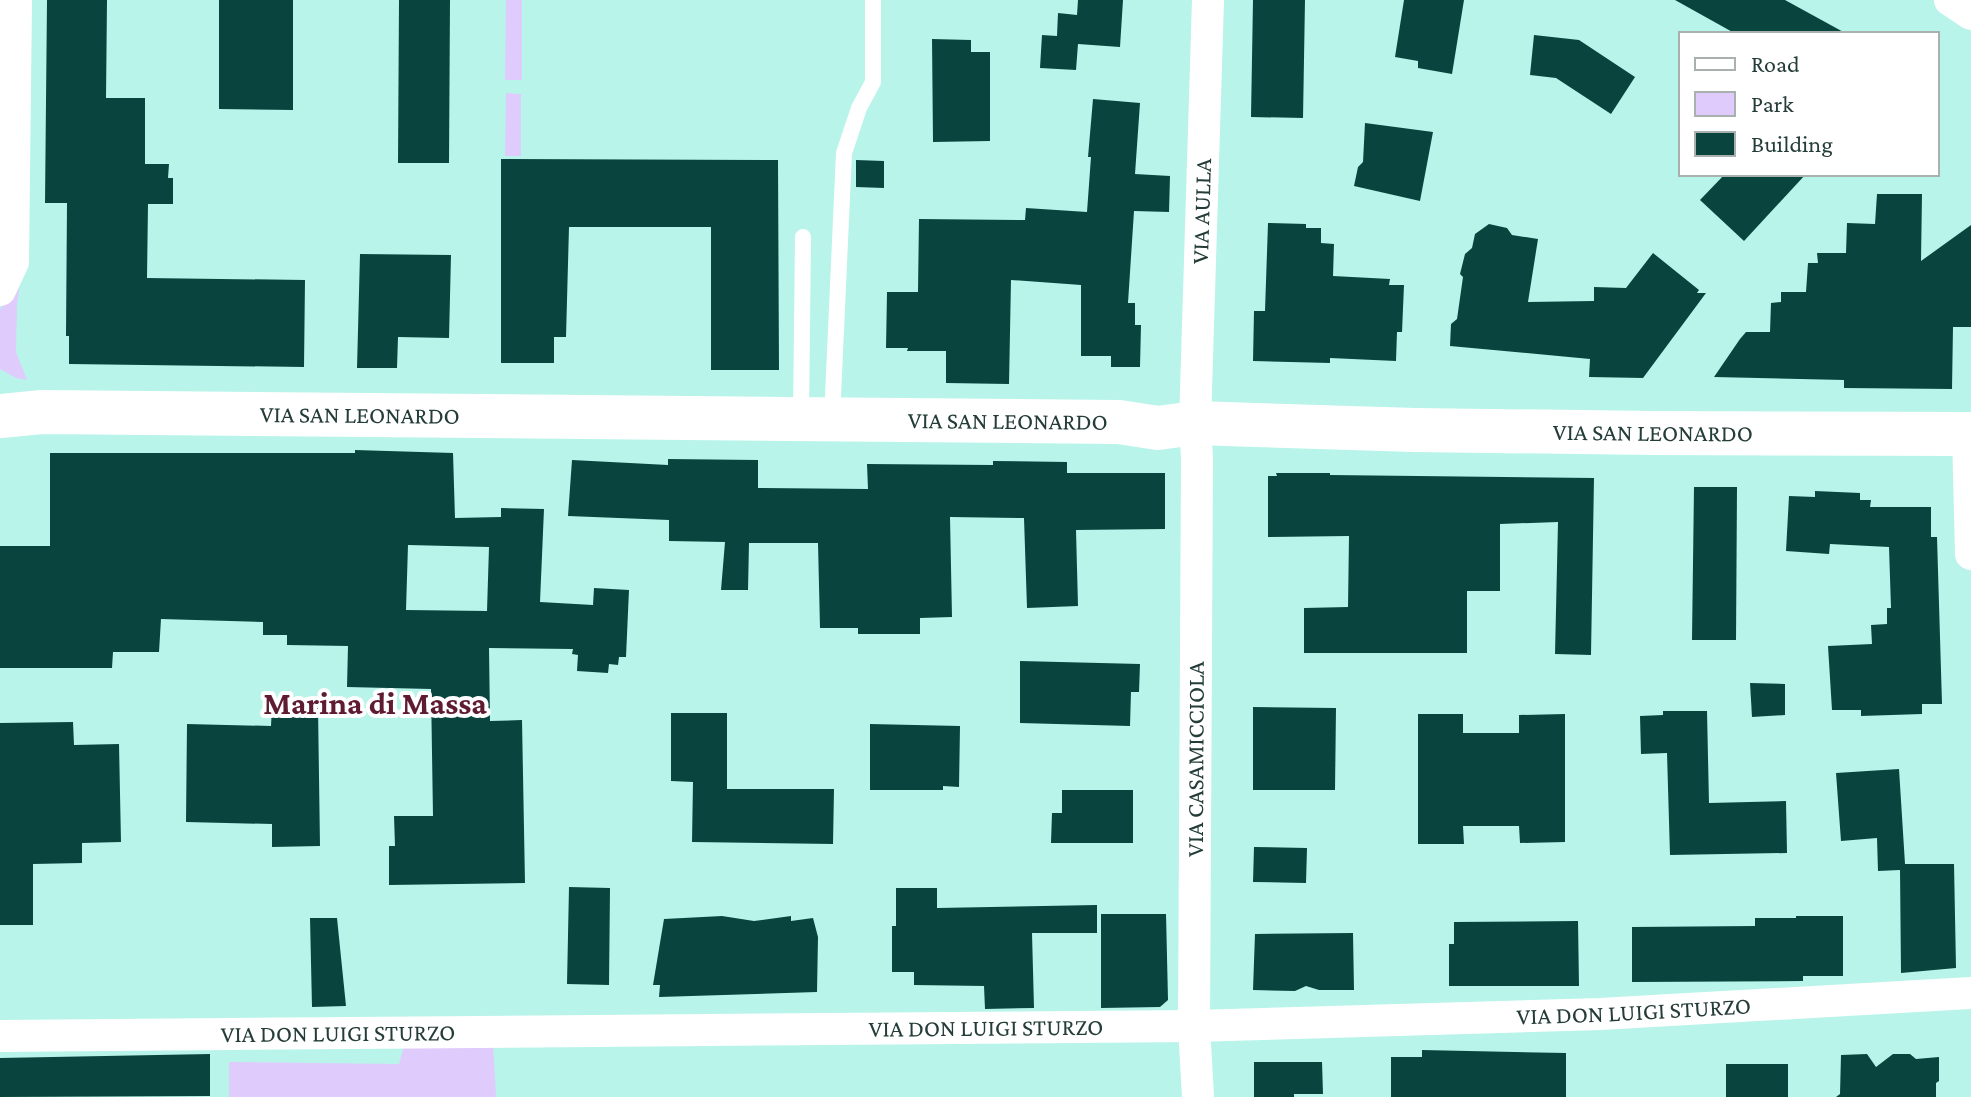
<svg xmlns="http://www.w3.org/2000/svg" width="1971" height="1097" viewBox="0 0 1971 1097" font-family="'Crimson Pro',serif">
<style>
.green{fill:#e0cbfd}
.building{fill:#09453e;fill-rule:evenodd}
.lines{fill:none;stroke-linecap:round;stroke-linejoin:round}
.lane{stroke:#fff;stroke-width:16}
.street{stroke:#fff;stroke-width:32}
.secondary{stroke:#fff;stroke-width:44}
.labels{text-anchor:middle;stroke-width:8;stroke-linejoin:round;paint-order:stroke}
.street-label{font-size:24px;fill:#253d39;stroke:#fff}
.district-label{font-size:32px;font-weight:bold;fill:#5f1b31;stroke:#fff}
</style>
<rect width="100%" height="100%" fill="#b9f4ea"/>
<g class="green">
<polygon points="506,0 522,0 522,80 505,80"/>
<polygon points="506,93 521,94 521,156 505,156"/>
<polygon points="21,274 17,305 16,352 27,380 16,378 0,369 0,310"/>
<polygon points="493,1042 496,1097 229,1097 229,1062 399,1064 404,1046"/>
</g>
<g class="building">
<polygon points="47,0 107,0 106,98 145,98 145,164 169,164 168,178 173,178 173,204 148,204 147,278 305,280 304,367 69,364 69,336 66,336 67,203 45,203"/>
<polygon points="219,0 293,0 293,110 219,109"/>
<polygon points="399,0 450,0 449,163 398,163"/>
<polygon points="1078,0 1123,0 1120,47 1078,44 1076,70 1040,68 1042,35 1057,36 1058,13 1077,15"/>
<polygon points="1253,0 1305,0 1303,118 1251,117"/>
<polygon points="1404,0 1464,0 1452,74 1418,68 1418,61 1395,57"/>
<polygon points="1675,0 1785,0 1847,34 1736,34"/>
<polygon points="1534,35 1579,40 1635,77 1611,114 1556,78 1530,75"/>
<polygon points="932,39 971,40 971,52 990,52 990,141 933,142"/>
<polygon points="1093,99 1140,103 1135,174 1170,176 1169,212 1134,211 1128,303 1135,303 1135,325 1141,325 1140,367 1111,367 1111,356 1081,356 1081,285 1011,280 1009,384 946,383 946,351 907,351 908,348 886,348 887,292 918,292 919,219 1025,220 1026,208 1087,212 1091,157 1088,157"/>
<polygon points="1365,123 1433,132 1420,201 1354,186 1358,167 1363,162"/>
<polygon points="501,159 778,160 779,370 711,370 711,227 569,227 566,337 554,337 554,363 501,363"/>
<polygon points="856,160 884,161 884,188 856,187"/>
<polygon points="1725,174 1806,174 1744,241 1700,200"/>
<polygon points="1877,194 1922,194 1921,261 1971,225 1971,327 1953,327 1952,389 1844,388 1844,380 1714,377 1740,339 1746,332 1770,332 1771,303 1781,302 1781,292 1806,292 1808,263 1818,263 1817,253 1846,253 1847,223 1875,224"/>
<polygon points="1268,223 1306,224 1306,228 1321,228 1321,243 1334,244 1333,276 1390,279 1389,285 1404,285 1402,332 1397,332 1396,361 1330,358 1330,363 1253,361 1254,311 1265,311"/>
<polygon points="1489,224 1507,228 1512,235 1538,239 1528,302 1594,301 1594,287 1626,288 1653,253 1699,290 1697,293 1706,293 1643,378 1589,377 1590,359 1450,346 1451,324 1457,319 1463,277 1460,274 1465,254 1472,248 1475,234"/>
<polygon points="360,254 451,255 449,338 398,337 397,368 357,368"/>
<path d="M355,450L453,453L455,518L501,517V508L544,509L540,602L593,605L594,588L629,590L626,657H619L618,665L609,664L608,673L577,671L578,655L572,654L573,649L489,648L490,721L522,720L525,883L389,885V846H395L394,816H433L431,689L347,687L348,646L287,645V635H263V622L161,619L159,652H113L112,668H0V546H50V453H355ZM408,545L489,547L487,611L406,610Z"/>
<polygon points="668,459 758,460 758,488 868,489 867,464 993,465 993,461 1067,462 1067,473 1165,473 1165,529 1076,530 1078,606 1027,608 1024,518 950,517 952,617 920,618 920,634 858,634 858,628 820,628 818,543 749,543 748,590 721,590 725,542 669,541 669,520 568,516 572,460 668,465"/>
<polygon points="1276,473 1330,473 1330,475 1594,478 1591,655 1555,654 1558,522 1500,524 1500,591 1467,591 1467,653 1304,653 1304,608 1348,607 1349,536 1268,537 1268,476 1277,476"/>
<polygon points="1694,487 1737,487 1736,640 1692,640"/>
<polygon points="1815,491 1860,493 1860,500 1871,500 1870,507 1931,507 1931,537 1937,537 1942,704 1922,704 1922,714 1861,716 1861,710 1832,710 1828,646 1872,644 1871,625 1887,624 1887,608 1891,608 1889,547 1830,544 1829,554 1786,551 1789,496 1815,497"/>
<polygon points="1020,661 1140,664 1139,692 1131,692 1130,726 1020,723"/>
<polygon points="1750,683 1785,684 1785,715 1752,717"/>
<polygon points="272,705 318,707 320,846 272,847 272,824 186,822 187,724 271,726"/>
<polygon points="1253,707 1336,708 1335,790 1253,790"/>
<polygon points="1663,711 1707,711 1709,803 1786,801 1787,853 1670,855 1667,753 1641,754 1640,716 1663,715"/>
<polygon points="671,713 727,713 727,789 834,789 833,844 692,842 693,782 671,781"/>
<polygon points="1418,714 1463,714 1463,733 1519,733 1519,715 1565,714 1565,842 1520,843 1519,826 1463,826 1464,844 1418,844"/>
<polygon points="73,722 74,745 119,744 121,842 82,843 82,863 33,864 33,925 0,925 0,723"/>
<polygon points="870,724 960,726 959,787 943,786 943,790 870,790"/>
<polygon points="1899,769 1905,864 1954,864 1956,968 1901,973 1900,870 1878,871 1877,838 1841,841 1836,773"/>
<polygon points="1062,790 1133,790 1133,843 1051,843 1052,813 1062,813"/>
<polygon points="1254,847 1307,848 1306,883 1253,882"/>
<polygon points="569,887 610,888 609,985 567,984"/>
<polygon points="896,888 937,888 937,908 1097,905 1097,933 1032,933 1034,1008 985,1009 984,986 914,985 914,972 892,972 892,926 896,926"/>
<polygon points="1101,914 1166,914 1168,1000 1160,1007 1101,1008"/>
<polygon points="722,916 754,921 791,916 791,921 813,918 818,937 817,992 659,997 660,985 653,985 664,919"/>
<polygon points="1796,916 1843,916 1843,976 1803,976 1803,981 1632,982 1632,927 1755,926 1755,918 1796,918"/>
<polygon points="310,918 337,918 346,1006 312,1007"/>
<polygon points="1578,921 1579,986 1449,986 1449,944 1454,944 1454,922"/>
<polygon points="1353,933 1354,990 1319,990 1306,986 1295,991 1253,990 1255,934"/>
<polygon points="1422,1050 1566,1053 1566,1097 1391,1097 1391,1057 1422,1057"/>
<polygon points="210,1054 210,1096 0,1097 0,1058"/>
<polygon points="1867,1054 1876,1067 1893,1054 1910,1054 1916,1059 1939,1057 1939,1081 1936,1083 1936,1097 1836,1097 1840,1094 1841,1055"/>
<polygon points="1254,1062 1322,1062 1323,1094 1294,1094 1294,1097 1254,1097"/>
<rect x="1726" y="1064" width="62" height="33"/>
</g>
<g class="lines">
<g class="lane">
<polyline points="801,418 803,237"/>
<polyline points="832,418 844,153 859,108 873,82 873,0"/>
</g>
<g class="street">
<polyline points="1950,0 1971,14"/>
<polyline points="0,290 13,262 16,0"/>
<polyline points="1968,434 1971,554"/>
<path id="s1" d="M0,1036L1194,1026L1600,1014L1971,993"/>
<path id="s2" d="M1198,1097L1194,1026L1197,459L1195,423L1208,0"/>
</g>
<path class="secondary" id="s3" d="M0,416L42,412L1119,422L1158,428L1195,423L1415,430L1653,433L1971,434"/>
</g>
<g class="labels">
<g class="street-label">
<text dy="8" stroke="none"><textPath href="#s2" startOffset="886">VIA AULLA</textPath></text>
<text dy="8" stroke="none"><textPath href="#s3" startOffset="360">VIA SAN LEONARDO</textPath></text>
<text dy="8" stroke="none"><textPath href="#s3" startOffset="1008">VIA SAN LEONARDO</textPath></text>
<text dy="8" stroke="none"><textPath href="#s3" startOffset="1654">VIA SAN LEONARDO</textPath></text>
<text dy="8" stroke="none"><textPath href="#s2" startOffset="338">VIA CASAMICCIOLA</textPath></text>
<text dy="8" stroke="none"><textPath href="#s1" startOffset="1634">VIA DON LUIGI STURZO</textPath></text>
<text dy="8" stroke="none"><textPath href="#s1" startOffset="986">VIA DON LUIGI STURZO</textPath></text>
<text dy="8" stroke="none"><textPath href="#s1" startOffset="338">VIA DON LUIGI STURZO</textPath></text>
</g>
<g class="district-label">
<text x="375" y="714">Marina di Massa</text>
</g>
</g>
<rect x="1679" y="32" width="260" height="144" fill="#ffffff" stroke="#a8b1b0" stroke-width="2"/>
<rect x="1695" y="58" width="40" height="12" fill="#ffffff" stroke="#a8b1b0" stroke-width="2"/>
<text x="1751" y="72" font-size="24" fill="#253d39">Road</text>
<rect x="1695" y="92" width="40" height="24" fill="#e0cbfd" stroke="#a8b1b0" stroke-width="2"/>
<text x="1751" y="112" font-size="24" fill="#253d39">Park</text>
<rect x="1695" y="132" width="40" height="24" fill="#09453e" stroke="#a8b1b0" stroke-width="2"/>
<text x="1751" y="152" font-size="24" fill="#253d39">Building</text>
</svg>
